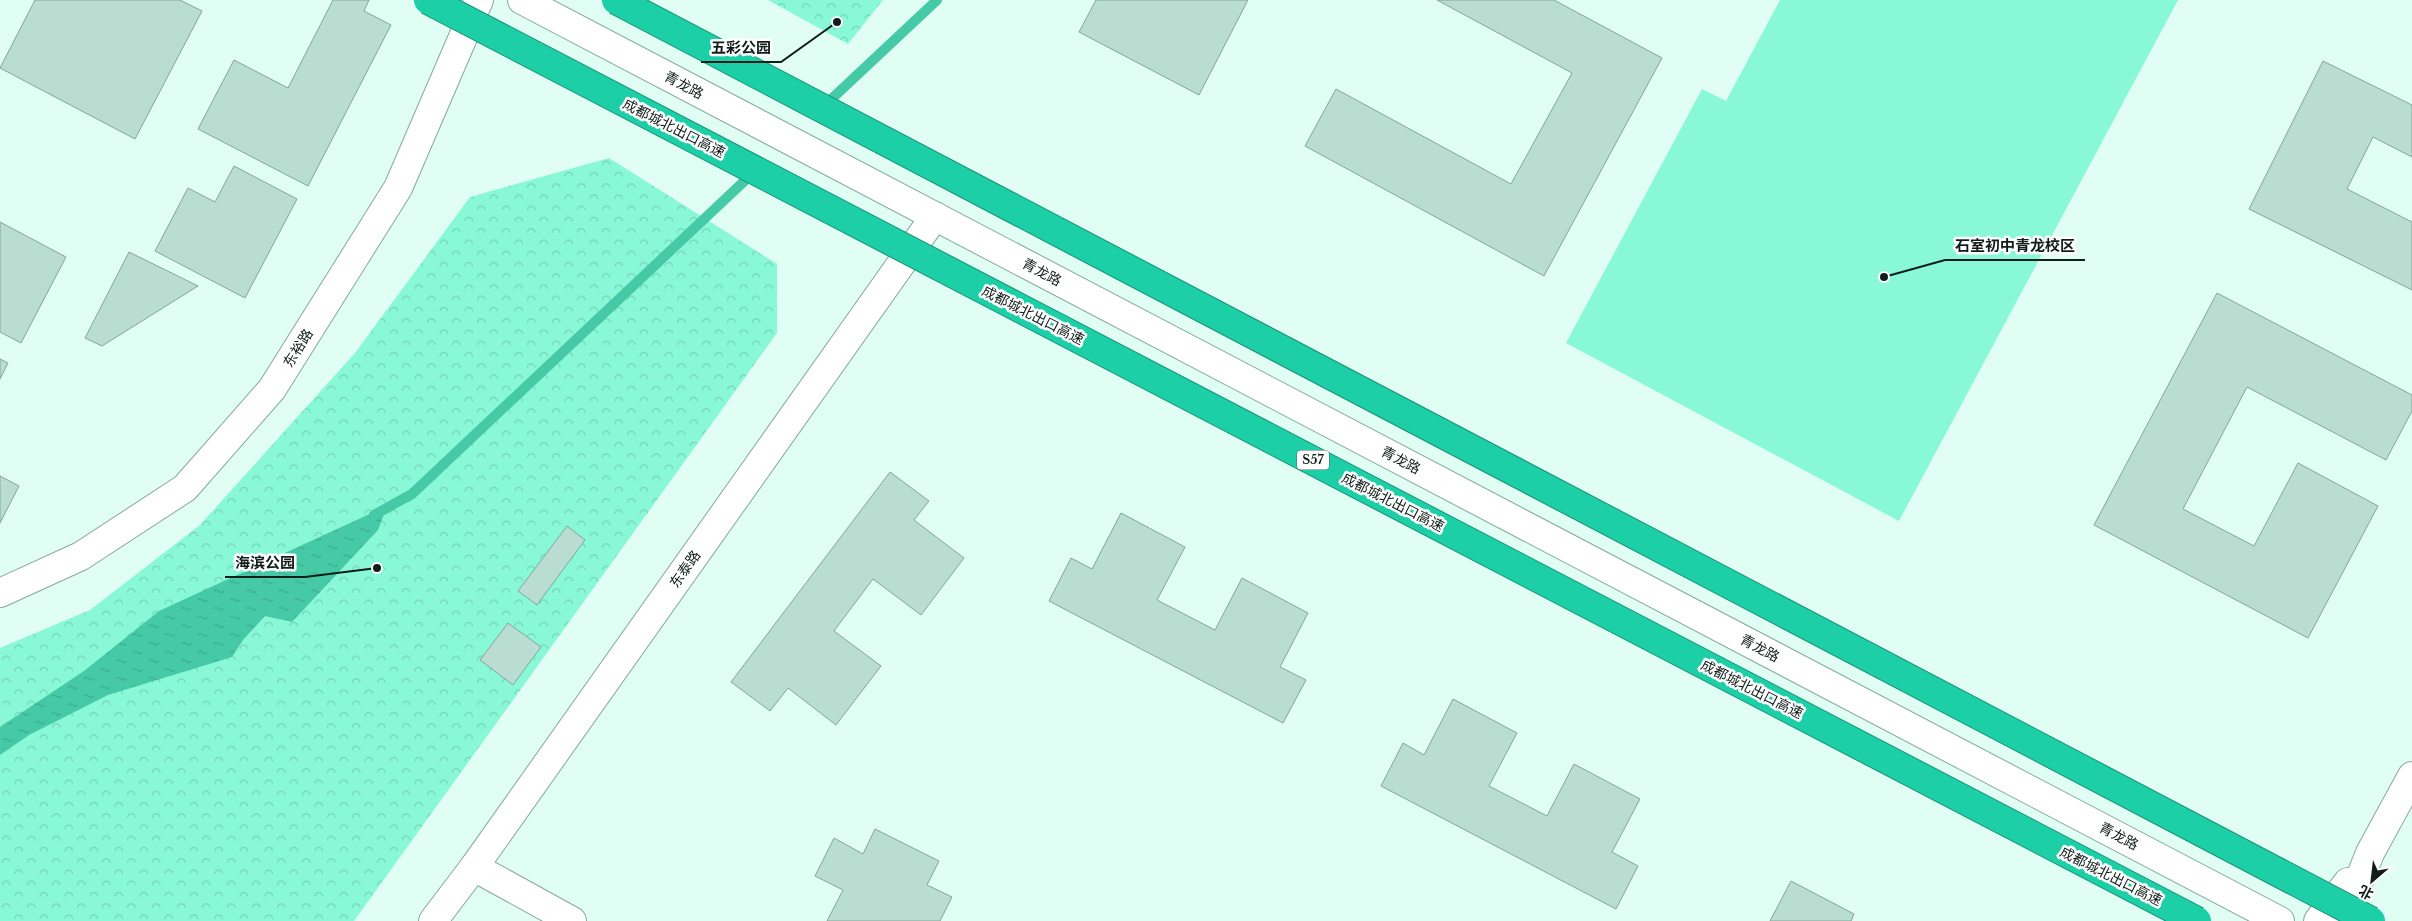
<svg xmlns="http://www.w3.org/2000/svg" width="2412" height="921" viewBox="0 0 2412 921" font-family="'Libre Baskerville','Noto Sans SC',serif">
<style>
.grass{fill:#89f8d6}
.park{fill:url(#park-crowns)}
.water{fill:url(#water-ripples)}
.lines{fill:none;stroke-linecap:round;stroke-linejoin:round}
.stream{stroke:#45c9a6;stroke-width:10}
.building{fill:#b9ddd0;stroke:#83a69a}
.minor-casing{stroke:#86a99d;stroke-width:30}
.tertiary-casing{stroke:#86a99d;stroke-width:30}
.minor{stroke:#fff;stroke-width:28}
.tertiary{stroke:#fff;stroke-width:28}
.motorway-bridge-casing{stroke:#189175;stroke-width:30;stroke-linecap:butt}
.motorway-bridge{stroke:#1ccfa7;stroke-width:28}
.labels{text-anchor:middle;stroke-width:5;stroke-linejoin:round;paint-order:stroke}
.shield{fill:#fff;stroke:#58615e;stroke-width:1}
.shield-label{font-size:12px;font-weight:bold;fill:#101d19}
.street-label{font-size:14px;fill:#101d19;stroke:#fff}
.leader{fill:none;stroke:#101d19;stroke-width:2}
.callout-dot{fill:#101d19;stroke:#fff;stroke-width:2}
.callout-label{font-size:15px;text-anchor:middle;font-weight:bold;fill:#101d19;stroke:#fff;stroke-width:5;stroke-linejoin:round;paint-order:stroke}
</style>
<defs>
<pattern id="park-crowns" width="20" height="18" patternUnits="userSpaceOnUse" patternTransform="scale(1.25)"><rect width="20" height="18" fill="#89f8d6"/><path d="M2 6a3 3 0 1 1 6 0M12 15a3 3 0 1 1 6 0" fill="none" stroke="#75d4b7"/></pattern>
<pattern id="water-ripples" width="26" height="14" patternUnits="userSpaceOnUse" patternTransform="scale(1.25)"><rect width="26" height="14" fill="#45c9a6"/><path d="M2 4q2-2 4 0t4 0M15 11q2-2 4 0t4 0" fill="none" stroke="#3bac8e"/></pattern>
</defs>
<rect width="100%" height="100%" fill="#e0fef3"/>
<polygon class="grass" points="1780,0 2178,0 1899,521 1566,343 1702,89 1726,101"/>
<g class="park">
<polygon points="768,0 883,0 848,44"/>
<polygon points="609,158 777,264 777,333 354,921 0,921 0,648 90,610 200,525 355,353 470,197"/>
</g>
<polygon class="water" points="387,506 378,530 292,622 265,616 243,640 232,657 108,695 29,735 0,755 0,727 84,671 159,611"/>
<g class="lines">
<g class="stream">
<polyline points="824,106 937,0"/>
<polyline points="374,515 412,494 754,172"/>
</g>
</g>
<g class="building">
<polygon points="35,0 180,0 202,11 135,139 0,68"/>
<polygon points="333,0 369,0 364,11 391,25 308,186 198,129 234,60 288,88"/>
<polygon points="1096,0 1248,0 1199,95 1079,32"/>
<polygon points="1437,0 1554,0 1662,58 1544,276 1305,146 1336,89 1511,184 1572,73"/>
<polygon points="2323,61 2412,105 2412,157 2373,137 2347,189 2412,222 2412,290 2249,209"/>
<polygon points="234,166 297,199 245,298 155,251 188,188 215,202"/>
<polygon points="0,222 66,257 21,343 0,332"/>
<polygon points="129,252 198,286 102,346 85,338"/>
<polygon points="2217,293 2412,395 2412,411 2386,460 2247,387 2183,509 2254,546 2298,463 2378,506 2308,638 2094,525"/>
<polygon points="0,359 8,363 0,379"/>
<polygon points="890,472 929,501 914,520 964,558 921,615 873,579 834,631 881,666 836,725 788,688 770,711 731,682"/>
<polygon points="0,476 19,486 0,523"/>
<polygon points="1121,513 1185,547 1157,600 1215,630 1242,578 1308,613 1280,667 1306,680 1283,723 1049,601 1071,558 1092,569"/>
<polygon points="567,526 585,540 537,605 518,591"/>
<polygon points="508,623 541,647 513,685 480,660"/>
<polygon points="1453,699 1517,733 1489,786 1547,816 1574,764 1640,799 1612,852 1638,866 1616,909 1381,786 1403,743 1424,755"/>
<polygon points="875,829 939,861 927,885 952,897 940,921 827,921 843,890 815,876 834,838 863,854"/>
<polygon points="1791,881 1854,914 1851,921 1770,921"/>
</g>
<g class="lines">
<defs>
<polyline id="minor" points="0,593 81,556 185,488 272,389 398,188 479,0"/>
<g id="tertiary">
<polyline points="522,0 2280,921"/>
<polyline points="474,867 572,921"/>
<polyline points="433,921 474,867 935,216"/>
<polyline points="2318,921 2348,882"/>
<polyline points="2343,921 2370,853 2412,776"/>
</g>
</defs>
<use href="#minor" class="minor-casing"/>
<use href="#tertiary" class="tertiary-casing"/>
<use href="#minor" class="minor"/>
<use href="#tertiary" class="tertiary"/>
<defs>
<g id="motorway-bridge">
<polyline points="428,0 2197,921"/>
<polyline points="616,0 2371,921"/>
</g>
</defs>
<use href="#motorway-bridge" class="motorway-bridge-casing"/>
<use href="#motorway-bridge" class="motorway-bridge"/>
</g>
<g class="labels">
<rect class="shield" x="1297" y="450.5" width="32" height="19" rx="4"/>
<g class="shield-label">
<text x="1313" y="464">S57</text>
</g>
<g class="street-label">
<text transform="translate(684 85) rotate(28)" y="5">青龙路</text>
<text transform="translate(674 128) rotate(27)" y="5">成都城北出口高速</text>
<text transform="translate(1042 272) rotate(28)" y="5">青龙路</text>
<text transform="translate(1033 315) rotate(27)" y="5">成都城北出口高速</text>
<text transform="translate(298 348) rotate(-58)" y="5">东裕路</text>
<text transform="translate(1401 460) rotate(28)" y="5">青龙路</text>
<text transform="translate(1393 502) rotate(27)" y="5">成都城北出口高速</text>
<text transform="translate(685 569) rotate(-55)" y="5">东泰路</text>
<text transform="translate(1760 648) rotate(28)" y="5">青龙路</text>
<text transform="translate(1752 689) rotate(27)" y="5">成都城北出口高速</text>
<text transform="translate(2119 836) rotate(28)" y="5">青龙路</text>
<text transform="translate(2111 876) rotate(27)" y="5">成都城北出口高速</text>
</g>
</g>
<path class="leader" d="M837 22L781 62H701M1884 277L1945 260H2085M377 568L305 577H225"/>
<g class="callout-dot">
<circle cx="837" cy="22" r="5"/>
<circle cx="1884" cy="277" r="5"/>
<circle cx="377" cy="568" r="5"/>
</g>
<g class="callout-label">
<text x="741" y="53">五彩公园</text>
<text x="2015" y="251">石室初中青龙校区</text>
<text x="265" y="568">海滨公园</text>
</g>
<g transform="translate(2372 881) rotate(208)" stroke="#ffffff" stroke-width="4" paint-order="stroke">
<path d="M0-4L9 19L0 12L-9 19Z" fill="#101d19"/>
<text y="-8" font-size="14" font-weight="bold" text-anchor="middle" fill="#101d19">北</text>
</g>
</svg>
